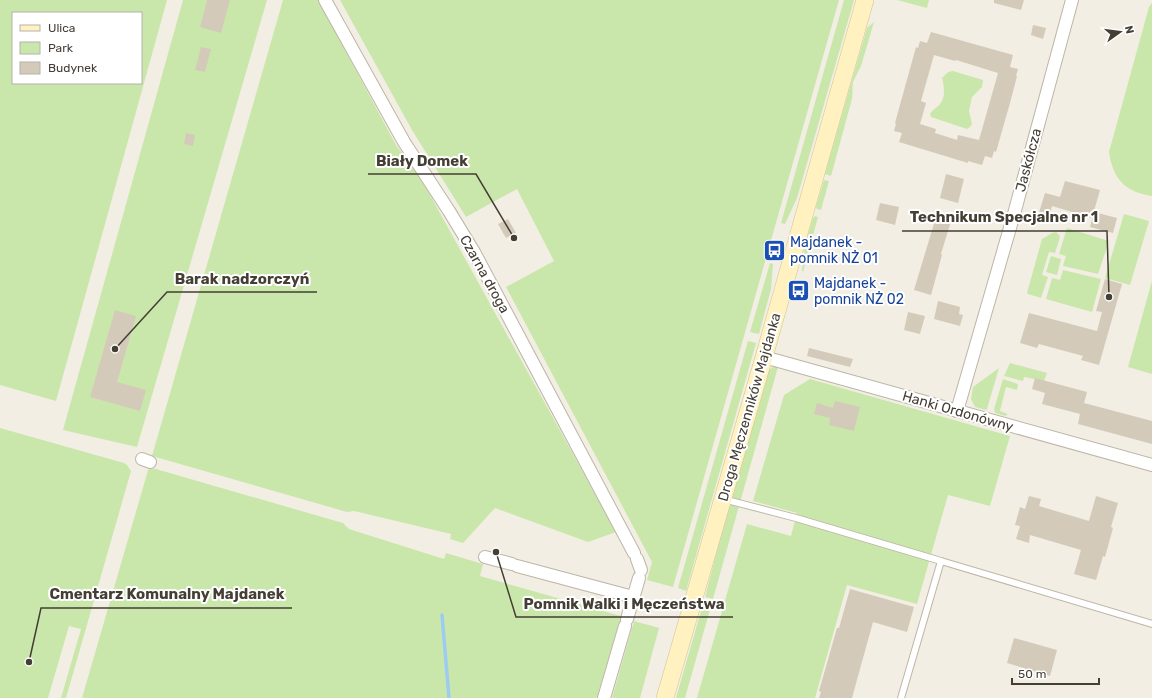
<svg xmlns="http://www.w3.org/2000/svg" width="1152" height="698" viewBox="0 0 1152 698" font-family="Rubik,sans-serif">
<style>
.green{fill:#cae7ab;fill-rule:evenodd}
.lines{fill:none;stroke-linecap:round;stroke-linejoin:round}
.stream{stroke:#9ecbf0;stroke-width:3.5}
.building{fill:#d4cab9;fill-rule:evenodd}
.lane-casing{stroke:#bdb6a6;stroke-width:8}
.street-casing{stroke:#bdb6a6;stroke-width:14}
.secondary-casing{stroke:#d3c492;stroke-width:18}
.lane{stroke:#fff;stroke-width:6}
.street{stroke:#fff;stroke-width:12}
.secondary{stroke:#fff2c0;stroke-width:17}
.labels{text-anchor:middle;stroke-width:4;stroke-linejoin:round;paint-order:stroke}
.street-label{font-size:14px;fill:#443e34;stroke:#fff}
.transit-label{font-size:14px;fill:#164399;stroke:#fff;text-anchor:start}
.leader{fill:none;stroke:#443e34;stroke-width:1.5}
.callout-dot{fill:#443e34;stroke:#fff;stroke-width:1.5}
.callout-label{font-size:15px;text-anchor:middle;font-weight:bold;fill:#443e34;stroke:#fff;stroke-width:4;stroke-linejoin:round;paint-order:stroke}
</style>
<rect width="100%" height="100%" fill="#f2eee3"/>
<g class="green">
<path d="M0,0H167L56,401L0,385ZM13,13H141V83H13Z"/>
<polygon points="183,0 267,0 137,447 63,430"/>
<polygon points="283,0 318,0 396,145 419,175 616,532 588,542 495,508 463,543 450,539 451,534 354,511 347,512 152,456"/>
<polygon points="340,0 839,0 673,587 647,580 652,562 506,287 554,261 517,189 466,217 412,130"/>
<polygon points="844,0 854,0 797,198 785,224 781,223"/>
<polygon points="897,0 929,0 927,8"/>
<path d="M1152,3V196C1125,192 1113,179 1109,152L1149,7Z"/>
<polygon points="874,22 861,66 853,82 852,99 831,176 825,174 867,28"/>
<path d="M953,71L983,80L982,87L972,97L969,111L972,124L969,128L967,129L931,117L930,114C933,109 937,108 940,104C946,97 944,86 942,78L948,72Z"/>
<polygon points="824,180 829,181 821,210 817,209 816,207"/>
<polygon points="1124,214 1149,221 1130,285 1105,278"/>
<polygon points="815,216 818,217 803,272 802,271 805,245 813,218"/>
<polygon points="1067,228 1109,241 1098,274 1063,266 1066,256 1059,254"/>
<polygon points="1056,232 1059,235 1060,237 1055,253 1049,252 1042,275 1048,277 1041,298 1028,294 1027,293 1042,239 1052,233"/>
<polygon points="1051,256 1061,259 1057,275 1046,272"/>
<polygon points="770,263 773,264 771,289 759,334 750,332"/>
<polygon points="1063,270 1101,279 1092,312 1046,299 1052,278 1060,280"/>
<polygon points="1152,281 1152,374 1128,367"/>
<polygon points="748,341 756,343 686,591 678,588"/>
<polygon points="1010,363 1047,373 1044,381 1024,377 1023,381 1004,376"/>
<polygon points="774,366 778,367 713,599 705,597 723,527 769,370"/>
<polygon points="999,368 987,409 986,410 975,407 971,399 973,387"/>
<polygon points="810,379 1010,436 990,506 948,495 917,604 847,585 815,698 697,698 747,524 791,536 797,513 753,501 784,395"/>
<polygon points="1003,379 1018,384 1017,390 1006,387 1000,411 1008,414 1005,416 995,413 994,409"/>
<polygon points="0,428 124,463 127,465 131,471 66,698 61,698 81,629 69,626 48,698 0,698"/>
<polygon points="149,467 343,523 349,529 444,559 446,553 483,564 480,576 621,616 597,698 82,698"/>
<polygon points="703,604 711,606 685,698 676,698"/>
<polygon points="634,621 659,628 640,698 612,698"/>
</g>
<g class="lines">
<polyline class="stream" points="442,615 449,698"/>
</g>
<g class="building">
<polygon points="207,0 230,0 221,33 200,27"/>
<polygon points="994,0 1024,0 1021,10 994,3"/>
<polygon points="1033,25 1046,28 1043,39 1031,35"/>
<path d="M931,32L1013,55L1010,67L1018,69L1016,76H1017L1010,103L996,152L994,151L992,158L985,156L982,165L968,161V163L899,142L902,133L894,131L896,124L895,123L916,47L918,48L920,41L927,43ZM934,55L955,61L956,60L998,73L979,140L958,135L957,140L935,133L936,129L920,124L926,103L921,101Z"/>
<polygon points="201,47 211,49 205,72 195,70"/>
<polygon points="186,133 195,135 193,146 184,144"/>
<polygon points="946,174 964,179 958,203 940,198"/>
<polygon points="1065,181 1100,190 1092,218 1052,206 1048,222 1037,219 1045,193 1060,197"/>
<polygon points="880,203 899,207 895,225 876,220"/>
<polygon points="1094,212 1117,218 1113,233 1090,227"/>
<polygon points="936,217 951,221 941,254 942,255 931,295 914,290"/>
<polygon points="508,219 516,233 506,238 498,224"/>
<polygon points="1105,279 1122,284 1099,365 1081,360 1083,356 1039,344 1037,348 1020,343 1029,313 1097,331 1102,312 1096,311"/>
<polygon points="938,301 960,307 959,314 963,315 960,326 934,319"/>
<polygon points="115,310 136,316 117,382 146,390 140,411 90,397"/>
<polygon points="908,312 925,316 920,334 904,330"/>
<polygon points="809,348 853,359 850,367 807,356"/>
<polygon points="1035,378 1087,392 1084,403 1152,421 1152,444 1078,424 1080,414 1042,404 1045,393 1032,389"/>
<polygon points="835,401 860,407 854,431 829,425 830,418 814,414 817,403 833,408"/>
<polygon points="1029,496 1041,499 1039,506 1089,521 1096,496 1118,503 1111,527 1113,528 1105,557 1103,556 1096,580 1074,574 1081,550 1030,535 1029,543 1016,539 1020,526 1015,525 1020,507 1025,509"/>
<polygon points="850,589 914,607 907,632 873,622 852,698 819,698 821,692 819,691 837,628 839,628"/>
<polygon points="1014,638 1057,650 1050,676 1007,663"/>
</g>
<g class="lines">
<defs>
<g id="lane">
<polyline points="723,499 796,518 941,561"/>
<polyline points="901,698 941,561 1152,624"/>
</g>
<g id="street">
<polyline points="325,0 404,142 449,211 474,252 634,553"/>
<polyline points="764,357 1152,465"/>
<polyline points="957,411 1014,214 1072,0"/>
<polyline points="142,459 150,462"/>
<polyline points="485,557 512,564"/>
<polyline points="637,559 641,570"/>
<polyline points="517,566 633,597"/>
<polyline points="627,619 639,578"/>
<polyline points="604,698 625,626"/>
</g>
<polyline id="secondary" points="665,698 764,357 865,0"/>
</defs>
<use href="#lane" class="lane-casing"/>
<use href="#street" class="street-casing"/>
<use href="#secondary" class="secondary-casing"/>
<use href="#lane" class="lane"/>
<use href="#street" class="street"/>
<use href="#secondary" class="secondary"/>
</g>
<defs>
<symbol id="bus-square" viewBox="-11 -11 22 22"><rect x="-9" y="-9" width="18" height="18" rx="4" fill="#1a4fb4" stroke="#fff"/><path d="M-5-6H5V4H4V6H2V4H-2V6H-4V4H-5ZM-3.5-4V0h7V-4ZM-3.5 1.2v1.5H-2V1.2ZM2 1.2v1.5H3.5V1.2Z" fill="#fff"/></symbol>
</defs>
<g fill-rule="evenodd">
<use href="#bus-square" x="762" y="238" width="25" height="25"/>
<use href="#bus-square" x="786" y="278" width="25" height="25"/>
</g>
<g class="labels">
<g class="street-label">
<text transform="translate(1028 160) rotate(-75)" y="5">Jaskółcza</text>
<text transform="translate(485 274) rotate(61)" y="5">Czarna droga</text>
<text transform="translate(749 407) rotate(-74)" y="5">Droga Męczenników Majdanka</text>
<text transform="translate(958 411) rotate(16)" y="5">Hanki Ordonówny</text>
</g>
<g class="transit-label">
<text x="790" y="247">Majdanek -<tspan x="790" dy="16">pomnik NŻ 01</tspan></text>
<text x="814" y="288">Majdanek -<tspan x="814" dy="16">pomnik NŻ 02</tspan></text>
</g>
</g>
<path class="leader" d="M514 238L476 174H368M1109 297L1107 231H902M115 349L167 292H317M29 662L41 608H292M496 552L516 617H733"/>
<g class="callout-dot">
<circle cx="514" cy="238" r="4"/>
<circle cx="1109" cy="297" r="4"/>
<circle cx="115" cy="349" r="4"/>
<circle cx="29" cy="662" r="4"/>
<circle cx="496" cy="552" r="4"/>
</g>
<g class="callout-label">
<text x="422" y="166">Biały Domek</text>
<text x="1004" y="222">Technikum Specjalne nr 1</text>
<text x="242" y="284">Barak nadzorczyń</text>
<text x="167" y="599">Cmentarz Komunalny Majdanek</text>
<text x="624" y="609">Pomnik Walki i Męczeństwa</text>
</g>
<rect x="12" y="12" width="130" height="72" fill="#ffffff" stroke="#b4b2ae"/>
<rect x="20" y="25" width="20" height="6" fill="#fff2c0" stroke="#b4b2ae"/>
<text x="48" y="32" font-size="12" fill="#443e34">Ulica</text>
<rect x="20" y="42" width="20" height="12" fill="#cae7ab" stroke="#b4b2ae"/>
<text x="48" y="52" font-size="12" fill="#443e34">Park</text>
<rect x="20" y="62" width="20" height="12" fill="#d4cab9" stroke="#b4b2ae"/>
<text x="48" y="72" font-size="12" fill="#443e34">Budynek</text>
<g transform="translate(1120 32) rotate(76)" stroke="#ffffff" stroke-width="3" paint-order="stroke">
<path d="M0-3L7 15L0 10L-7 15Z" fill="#443e34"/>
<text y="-6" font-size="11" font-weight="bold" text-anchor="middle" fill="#443e34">N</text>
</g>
<path d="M1012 678v6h87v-6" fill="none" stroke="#443e34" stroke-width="2"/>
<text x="1018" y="678" font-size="12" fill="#443e34" stroke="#ffffff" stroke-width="3" paint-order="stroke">50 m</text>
</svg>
